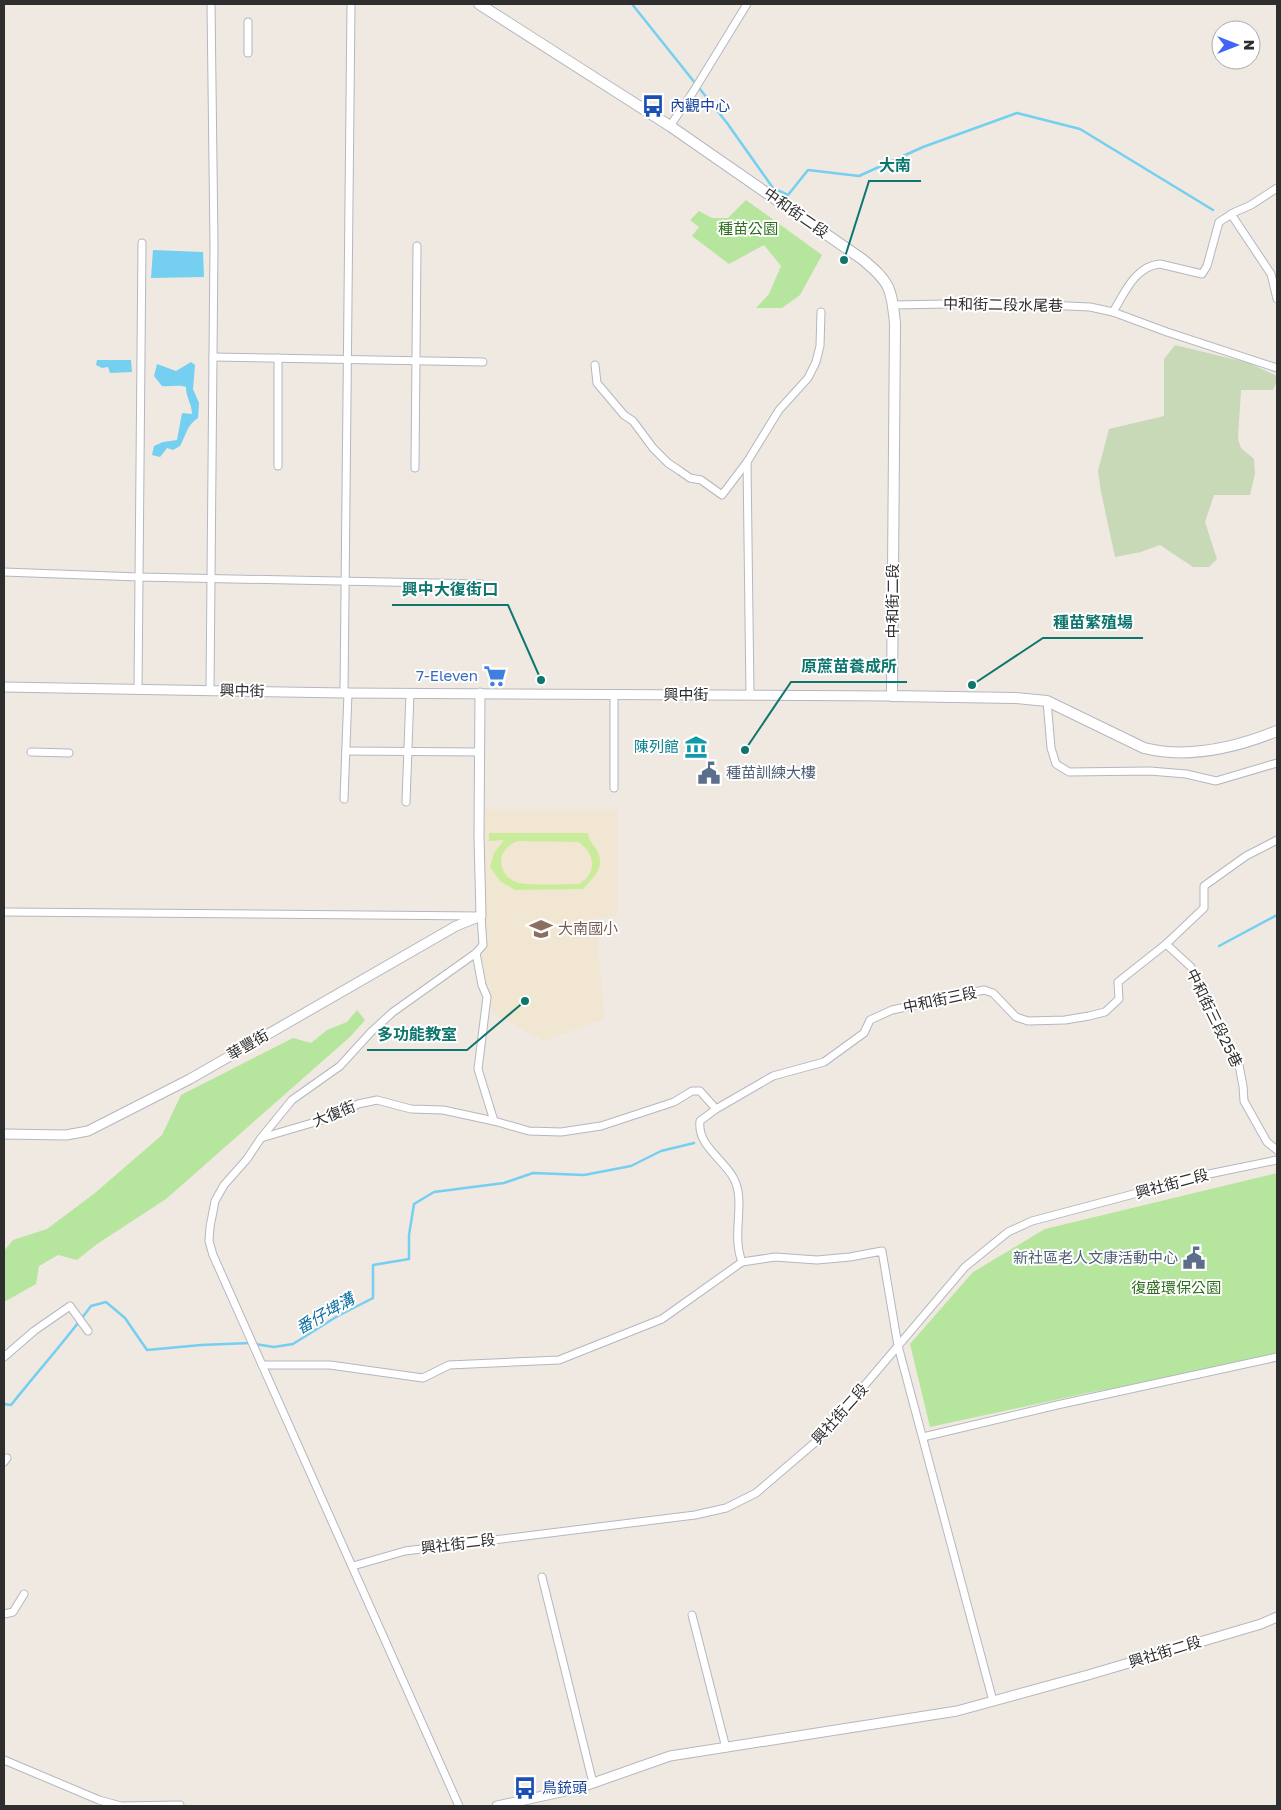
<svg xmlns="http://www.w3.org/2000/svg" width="1281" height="1810" viewBox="0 0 1281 1810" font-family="'Golos Text','Noto Sans TC',sans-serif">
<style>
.education{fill:#f0e6d1}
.green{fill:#b6e59e}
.cemetery{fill:#c8d9b8}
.pitch{fill:#c9ec9a;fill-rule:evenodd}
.water{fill:#75cff0}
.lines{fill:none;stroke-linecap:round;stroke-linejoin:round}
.stream{stroke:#75cff0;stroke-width:2.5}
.minor-casing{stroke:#b4b7c1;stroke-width:9}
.tertiary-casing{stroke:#b4b7c1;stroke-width:11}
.secondary-casing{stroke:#b4b7c1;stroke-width:12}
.minor{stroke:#fff;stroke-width:7}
.tertiary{stroke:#fff;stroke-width:9}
.secondary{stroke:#fff;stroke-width:10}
.labels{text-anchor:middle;stroke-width:4;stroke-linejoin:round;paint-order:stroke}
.transit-label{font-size:15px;fill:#164399;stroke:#fff;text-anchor:start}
.street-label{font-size:15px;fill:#2e2e2e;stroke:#fff}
.park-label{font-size:15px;fill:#2c6e1b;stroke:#fff}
.shop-label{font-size:15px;fill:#366cbe;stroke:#fff;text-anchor:end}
.culture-label{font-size:15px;fill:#0d838f;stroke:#fff;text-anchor:end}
.service-label{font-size:15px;fill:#4e5e75;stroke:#fff;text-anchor:start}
.education-label{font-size:15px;fill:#785e54;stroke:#fff;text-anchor:start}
.water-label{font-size:16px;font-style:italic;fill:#0d6fa3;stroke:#fff}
.leader{fill:none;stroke:#0f766e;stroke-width:2}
.callout-dot{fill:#0f766e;stroke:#fff;stroke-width:2}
.callout-label{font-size:16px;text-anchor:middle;font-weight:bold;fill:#0f766e;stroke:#fff;stroke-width:4;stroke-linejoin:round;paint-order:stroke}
</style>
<rect width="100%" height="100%" fill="#efe9e1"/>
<polygon class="education" points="485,809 617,809 617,917 596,918 604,1019 544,1041 493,1013 480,955 486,941 483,917"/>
<g class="green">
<polygon points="746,200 822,255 800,295 782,308 756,308 769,294 781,266 764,245 729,264 692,236 699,227 690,220 699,211 712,218 728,218"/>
<polygon points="357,1010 365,1020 351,1036 166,1199 97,1244 77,1260 58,1255 39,1266 36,1284 4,1302 4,1251 13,1240 47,1229 95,1193 162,1135 181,1095 293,1038 311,1043 327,1030 347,1022"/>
<polygon points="1277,1173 1277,1353 1191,1375 1087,1393 930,1427 910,1344 973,1272 1045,1229"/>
</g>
<polygon class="cemetery" points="1175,345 1249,363 1277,376 1277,381 1273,390 1241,390 1238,439 1241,448 1254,459 1255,474 1250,495 1214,495 1205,522 1217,559 1209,567 1193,567 1160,545 1141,552 1115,557 1101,492 1098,471 1109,429 1164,416 1164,359"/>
<path class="pitch" d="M489,833H588C589,842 594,844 597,851C606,867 593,878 583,889L515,890L500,881L490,867L494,853L504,840L489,841ZM518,841L578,842C595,852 598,873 579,884C567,884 524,886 516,882C507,879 501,870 501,861C501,852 509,844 518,841Z"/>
<g class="water">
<polygon points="153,250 203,252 204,277 151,278"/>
<polygon points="97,360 131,360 132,372 110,373 108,367 102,368 96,365"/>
<path d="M191,362L195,365L193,389L199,403L198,418C187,425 186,435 180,446L173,450L167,448L160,457L152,455L154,446L163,442L177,440L182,413L192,414C192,404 186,398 186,387C179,384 170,387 162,386L154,376L157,364L176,371Z"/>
</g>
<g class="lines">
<g class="stream">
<polyline points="632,4 727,123 773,188 788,195 808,170 859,176 923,147 1017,113 1080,129 1213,210"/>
<polyline points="1219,946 1277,915"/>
<polyline points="255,1344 274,1347 293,1344 336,1317 373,1298 373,1265 409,1259 409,1235 414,1204 434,1192 504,1183 533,1173 584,1175 631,1166 661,1151 694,1143"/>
<path d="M4,1404L11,1405C38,1371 66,1340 91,1306L106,1302L125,1318L147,1350L201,1345L250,1343"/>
</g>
<defs>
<g id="minor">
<polyline points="248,53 248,22"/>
<polyline points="670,126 693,92 747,4"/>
<polyline points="1231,214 1271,274 1277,299"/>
<polyline points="893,305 1000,303 1090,307 1113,312 1167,332 1277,368"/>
<path d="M1113,312C1124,294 1135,266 1160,264L1202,274L1207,266L1219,222L1235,212L1251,205L1277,188"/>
<polyline points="213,357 483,362"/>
<polyline points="278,358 278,466"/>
<polyline points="595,365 597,383 624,415 633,421 653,448 668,463 680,471 690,478 701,480 722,495 747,462"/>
<polyline points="415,468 417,246"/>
<polyline points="4,572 139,577 481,584"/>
<polyline points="138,689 142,243"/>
<polyline points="210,690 214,244 211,4"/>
<polyline points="344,693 351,4"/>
<polyline points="750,695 747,462 779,410 808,378 816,362 820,346 821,312"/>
<polyline points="1047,701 1051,748 1056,764 1069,772 1150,771 1186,774 1216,781 1277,763"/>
<polyline points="346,751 480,752"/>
<polyline points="31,752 69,753"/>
<polyline points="614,788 614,695"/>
<polyline points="344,799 348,693"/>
<polyline points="406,802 410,693"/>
<polyline points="4,912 481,916 483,945 476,953 393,1012 371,1032 340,1066 292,1100 261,1138 247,1159 224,1185 215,1201 210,1227 209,1241 213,1255 459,1806"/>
<polyline points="1166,944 1191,967 1211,1007 1218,1027 1239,1065 1243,1086 1244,1101 1267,1142 1277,1150"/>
<polyline points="476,953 482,985 487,997 478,1069 494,1121"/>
<polyline points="261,1138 329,1118 344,1112 358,1104 377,1100 411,1109 443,1110 494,1121 529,1131 561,1132 601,1126 674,1102 692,1091 700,1091 716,1109"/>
<path d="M742,1262C731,1234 746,1202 734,1179C724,1159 697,1146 700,1121L716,1109L773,1076L824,1062L864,1033L870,1020L892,1010L984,990L993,993L1016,1017L1028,1021L1065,1020L1089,1016L1105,1012L1119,999L1118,982L1166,944L1204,908V886L1246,856L1277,840"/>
<polyline points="4,1357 34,1331 70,1306 88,1331"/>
<polyline points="262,1365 330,1365 423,1378 449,1365 559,1360 662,1319 742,1262 775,1257 817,1260 850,1257 882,1251 898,1346 993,1701"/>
<polyline points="923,1437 1057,1405 1277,1357"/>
<polyline points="4,1462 7,1458"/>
<polyline points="353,1566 405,1551 695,1515 726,1508 756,1493 819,1439 965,1267 1008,1232 1032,1221 1209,1174 1277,1160"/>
<polyline points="542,1577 593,1783"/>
<polyline points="4,1614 13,1612 24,1594"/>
<polyline points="692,1615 726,1748"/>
<polyline points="4,1760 99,1800 121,1806 180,1805"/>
</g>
<g id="tertiary">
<polyline points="4,687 344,693 892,696"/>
<polyline points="4,1134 66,1135 88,1131 190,1079 456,926 481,916 479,836 480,693"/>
<polyline points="497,1806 579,1788 670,1756 957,1711 1088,1675 1261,1624 1277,1617"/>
</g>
<path id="secondary" d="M479,4L670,126L862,259C890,282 891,287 895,323L892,696L1015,698L1047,701L1144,748C1188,759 1235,748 1277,731"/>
</defs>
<use href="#minor" class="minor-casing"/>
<use href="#tertiary" class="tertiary-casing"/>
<use href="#secondary" class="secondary-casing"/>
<use href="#minor" class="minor"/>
<use href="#tertiary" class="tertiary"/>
<use href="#secondary" class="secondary"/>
</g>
<defs>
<symbol id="bus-bare" viewBox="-9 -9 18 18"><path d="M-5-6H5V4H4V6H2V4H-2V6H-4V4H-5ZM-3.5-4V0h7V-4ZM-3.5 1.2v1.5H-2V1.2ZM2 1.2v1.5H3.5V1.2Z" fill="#1a4fb4" stroke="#fff" stroke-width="2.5" paint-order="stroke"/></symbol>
<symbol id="supermarket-bare" viewBox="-9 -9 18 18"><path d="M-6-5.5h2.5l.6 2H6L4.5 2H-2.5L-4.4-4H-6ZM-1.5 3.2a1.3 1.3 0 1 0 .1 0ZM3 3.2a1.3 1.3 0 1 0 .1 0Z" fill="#3f7fe0" stroke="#fff" stroke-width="2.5" paint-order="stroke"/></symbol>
<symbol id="museum-bare" viewBox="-9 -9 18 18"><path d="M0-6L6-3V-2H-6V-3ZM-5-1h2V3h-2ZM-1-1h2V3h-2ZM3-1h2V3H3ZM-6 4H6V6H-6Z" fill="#0f9aa8" stroke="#fff" stroke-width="2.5" paint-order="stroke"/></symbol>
<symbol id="civic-bare" viewBox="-9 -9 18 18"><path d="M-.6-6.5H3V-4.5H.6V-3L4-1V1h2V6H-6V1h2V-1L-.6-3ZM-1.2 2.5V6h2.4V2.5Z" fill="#5c6f8a" stroke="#fff" stroke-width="2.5" paint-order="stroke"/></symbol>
<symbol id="school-bare" viewBox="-9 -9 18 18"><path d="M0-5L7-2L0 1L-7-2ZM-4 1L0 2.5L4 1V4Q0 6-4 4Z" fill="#8d6e63" stroke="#fff" stroke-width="2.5" paint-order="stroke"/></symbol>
</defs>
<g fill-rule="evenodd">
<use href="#bus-bare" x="637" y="90" width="32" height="32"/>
<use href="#supermarket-bare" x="479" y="660" width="32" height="32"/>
<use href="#museum-bare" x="680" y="731" width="32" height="32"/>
<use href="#civic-bare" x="693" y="757" width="32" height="32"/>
<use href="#school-bare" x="525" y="913" width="32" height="32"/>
<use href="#civic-bare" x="1178" y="1242" width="32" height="32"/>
<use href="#bus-bare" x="509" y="1772" width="32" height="32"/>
</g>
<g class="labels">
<g class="transit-label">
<text x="670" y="111">內觀中心</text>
<text x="542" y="1793">鳥銃頭</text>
</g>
<g class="street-label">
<text transform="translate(796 213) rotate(35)" y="5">中和街二段</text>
<text transform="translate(1003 305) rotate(1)" y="5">中和街二段水尾巷</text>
<text transform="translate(893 601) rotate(-90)" y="5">中和街二段</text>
<text transform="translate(242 691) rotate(1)" y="5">興中街</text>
<text x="686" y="700">興中街</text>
<text transform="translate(940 1000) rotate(-12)" y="5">中和街三段</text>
<text transform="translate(1214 1018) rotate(64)" y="5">中和街三段25巷</text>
<text transform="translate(248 1045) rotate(-30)" y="5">華豐街</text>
<text transform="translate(334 1114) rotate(-22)" y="5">大復街</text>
<text transform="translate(1172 1184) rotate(-15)" y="5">興社街二段</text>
<text transform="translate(840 1414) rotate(-48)" y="5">興社街二段</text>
<text transform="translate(458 1544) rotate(-7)" y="5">興社街二段</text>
<text transform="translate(1165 1652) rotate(-17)" y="5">興社街二段</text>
</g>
<g class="park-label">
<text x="748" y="234">種苗公園</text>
<text x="1176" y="1293">復盛環保公園</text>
</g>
<g class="shop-label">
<text x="478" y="681">7-Eleven</text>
</g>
<g class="culture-label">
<text x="679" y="752">陳列館</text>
</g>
<g class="service-label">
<text x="726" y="778">種苗訓練大樓</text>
<text x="1178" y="1263" text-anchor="end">新社區老人文康活動中心</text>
</g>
<g class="education-label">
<text x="558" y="934">大南國小</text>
</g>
<g class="water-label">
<text transform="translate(325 1313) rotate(-30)" y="6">番仔埤溝</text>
</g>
</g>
<path class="leader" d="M844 260L869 181H921M541 680L508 605H392M972 685L1043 638H1143M745 750L791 682H907M525 1001L467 1050H367"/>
<g class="callout-dot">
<circle cx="844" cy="260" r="5"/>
<circle cx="541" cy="680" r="5"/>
<circle cx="972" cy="685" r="5"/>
<circle cx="745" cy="750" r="5"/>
<circle cx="525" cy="1001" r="5"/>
</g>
<g class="callout-label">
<text x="895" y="171">大南</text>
<text x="450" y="595">興中大復街口</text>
<text x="1093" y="628">種苗繁殖場</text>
<text x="849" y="672">原蔗苗養成所</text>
<text x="417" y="1040">多功能教室</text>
</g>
<rect width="1281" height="1810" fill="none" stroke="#2e2e2e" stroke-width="10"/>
<g transform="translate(1236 45) rotate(90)"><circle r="24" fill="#ffffff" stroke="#ababab"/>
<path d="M0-4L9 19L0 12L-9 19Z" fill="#4264fb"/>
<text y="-8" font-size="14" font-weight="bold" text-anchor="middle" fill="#2e2e2e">N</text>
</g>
</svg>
